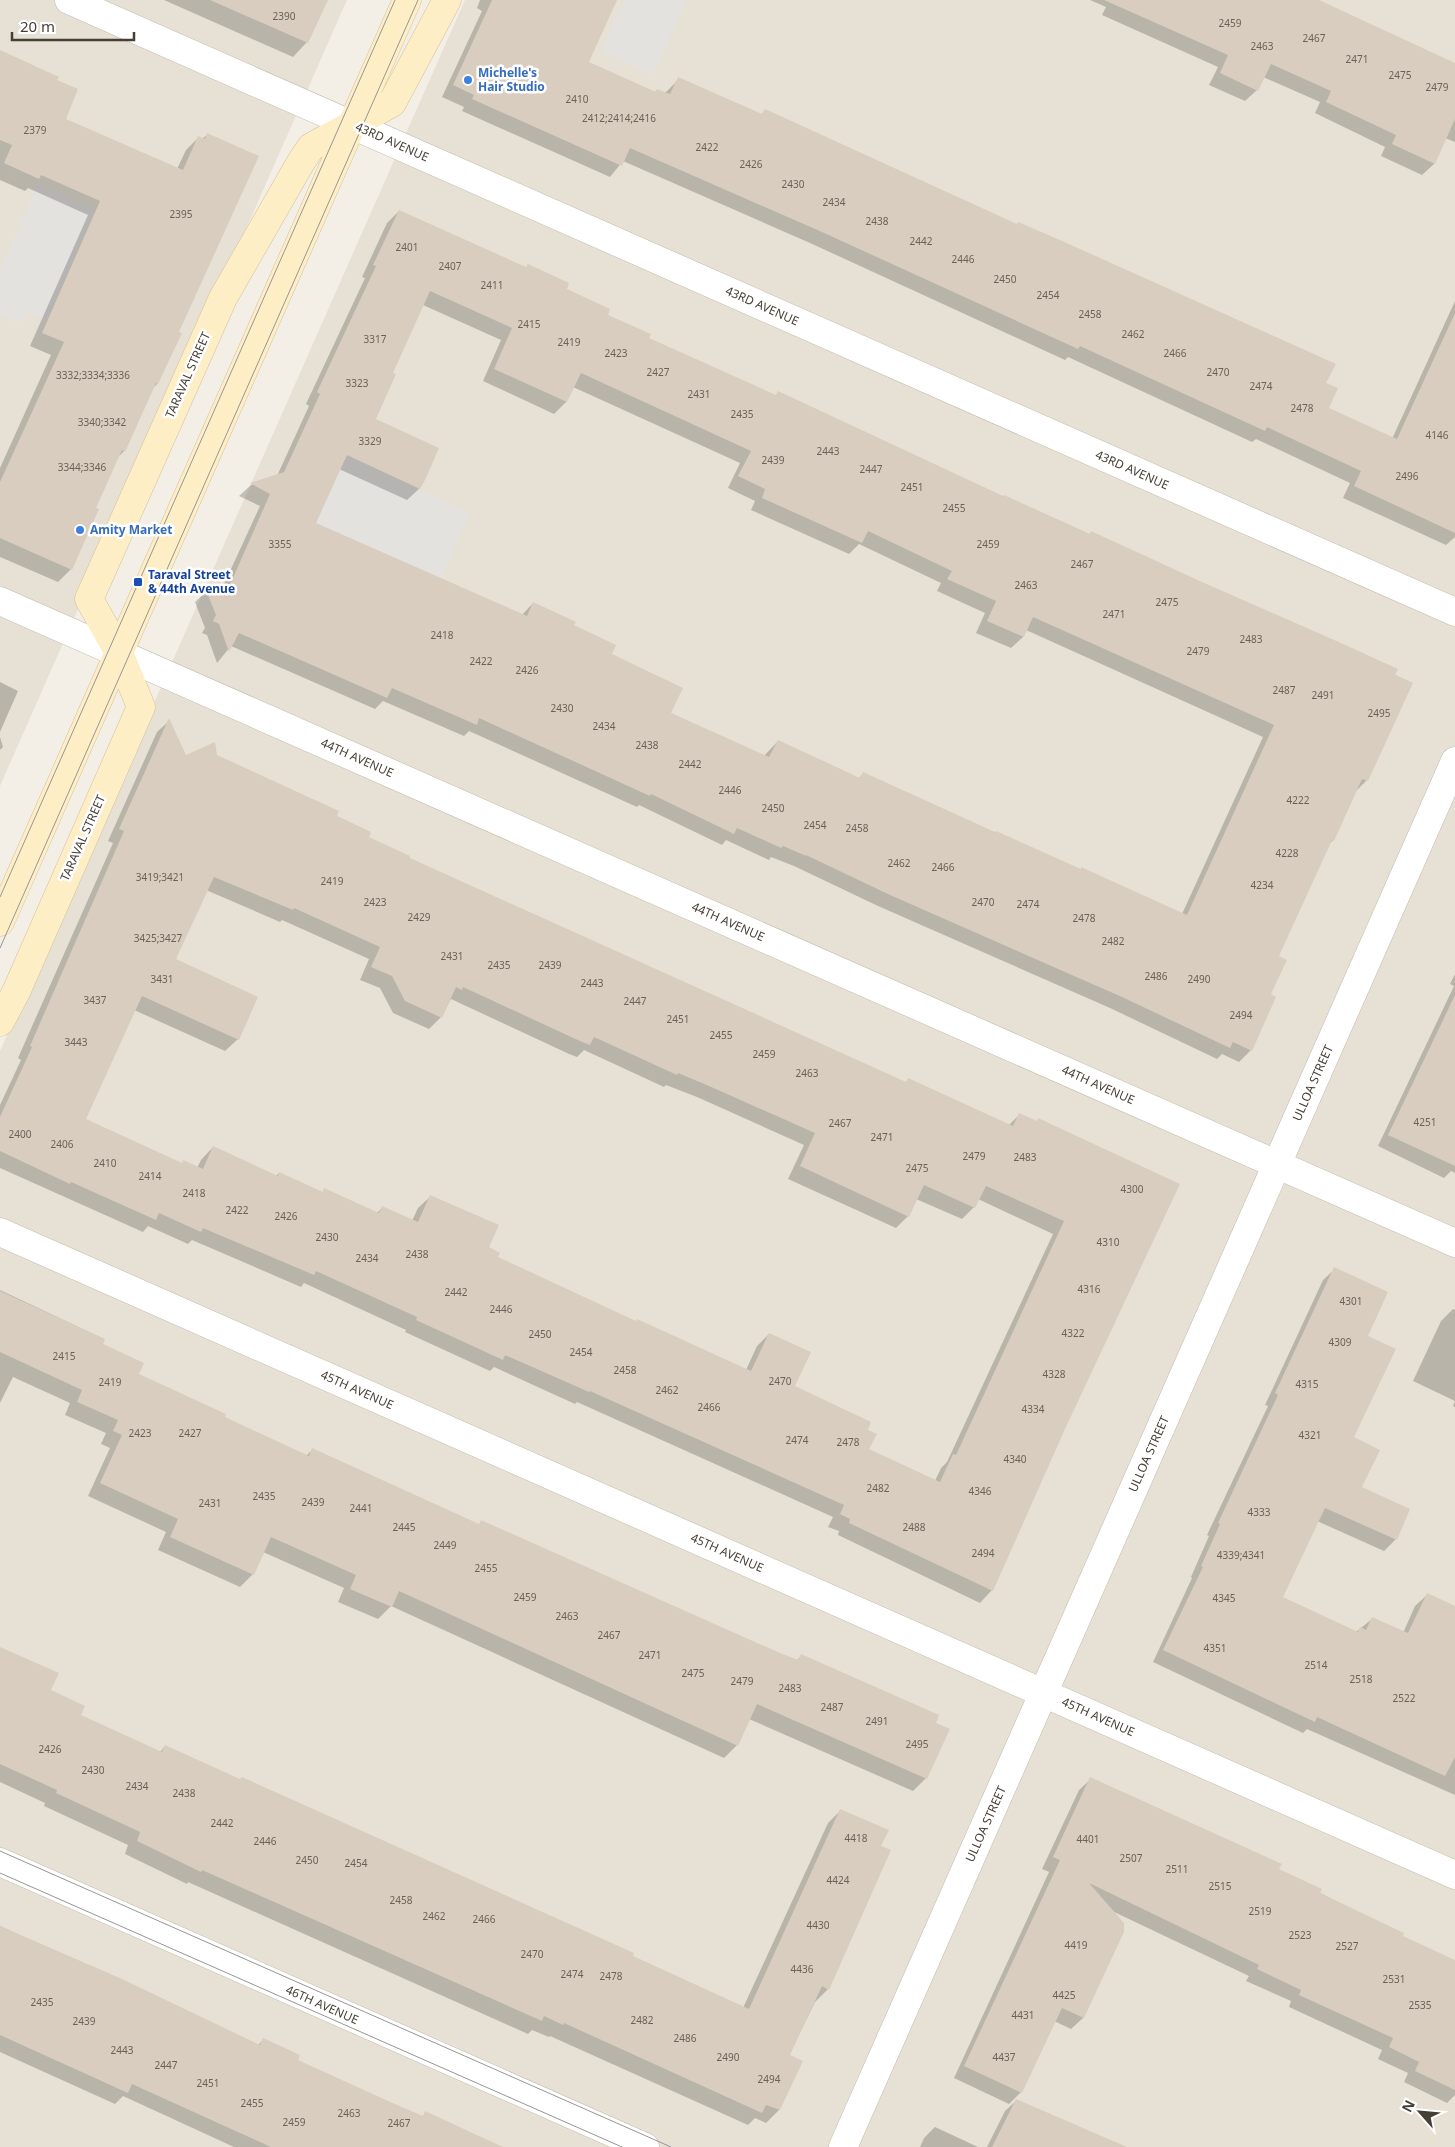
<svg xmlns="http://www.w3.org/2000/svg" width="1455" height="2147" viewBox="0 0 1455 2147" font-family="'Noto Sans',sans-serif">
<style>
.residential{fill:#e7e1d5}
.parking{fill:#e4e2df}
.shadow{fill:#0003;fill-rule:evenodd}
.building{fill:#d8cdbf;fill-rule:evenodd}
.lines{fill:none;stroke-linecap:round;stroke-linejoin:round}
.street-casing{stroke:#c2b9ac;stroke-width:29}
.secondary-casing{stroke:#d3c197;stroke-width:29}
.street{stroke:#fff;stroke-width:28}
.secondary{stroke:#feeec6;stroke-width:28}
.tram{stroke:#969696;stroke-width:1}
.shop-dot{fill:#3f7fe0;stroke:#fff;stroke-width:2}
.transit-dot{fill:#1a4fb4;stroke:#fff;stroke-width:2}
.labels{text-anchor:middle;stroke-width:5;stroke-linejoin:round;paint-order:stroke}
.number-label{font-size:10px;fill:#6a6258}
.shop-label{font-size:12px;font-weight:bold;fill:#366cbe;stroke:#fff;text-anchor:start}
.street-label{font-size:12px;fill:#463f36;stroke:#fff}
.transit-label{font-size:12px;font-weight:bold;fill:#164399;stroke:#fff;text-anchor:start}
</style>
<rect width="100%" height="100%" fill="#f3efe7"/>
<g class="residential">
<polygon points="0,0 347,0 0,786"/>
<polygon points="465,0 1455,0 1455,2147 0,2147 0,1051"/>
</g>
<g class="parking">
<polygon points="625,0 687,0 653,75 601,51"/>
<polygon points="38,184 96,210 47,321 25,311 20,323 0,316 0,272"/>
<polygon points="345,455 469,513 442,578 316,523"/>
</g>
<g class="shadow">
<polygon points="164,0 326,0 307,42 293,57"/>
<polygon points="480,0 616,0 587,62 654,93 657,90 665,93 679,79 761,115 765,110 1325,384 1327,409 1392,439 1455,301 1455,537 1446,545 1343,498 1350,483 1256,439 1252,442 1068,357 1065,360 810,243 623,161 610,177 462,111 464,107 442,97 482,11 477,8"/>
<polygon points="1090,0 1316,0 1455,64 1455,142 1445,138 1434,164 1422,175 1381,156 1385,147 1315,113 1320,102 1263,77 1257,90 1245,101 1209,85 1218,67 1102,15 1106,7"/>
<polygon points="0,52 55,81 64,119 177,169 186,150 199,137 202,139 207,135 177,332 157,384 152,389 124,451 117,458 94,508 71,569 58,582 0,557 0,468 51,355 30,346 88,215 28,188 25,191 0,180"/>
<path d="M399,211L565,289L648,339L1003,497L1089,535L1091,532L1412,683L1366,781L1355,792L1333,840L1328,846L1277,957L1270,995L1251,1050L1239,1062L1222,1054L1217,1059L1110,1008L878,906L794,866L771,857L769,860L726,840L722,845L639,805L637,807L469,731L464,736L383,701L375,709L231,646L217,663L207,635L202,633L205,628L195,602L207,591L219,595L260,506L239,496L251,485L277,476L309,406L306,404L365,278L362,277L387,223ZM423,305L501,340L483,381L554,414L566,402L573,387L740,463L728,488L755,501L751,510L849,554L859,544L941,583L937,591L985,613L976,633L1011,648L1023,637L1026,630L1263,737L1182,914L995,834L863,774L858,779L778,741L764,756L670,713L610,655L572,626L533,603L522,615L314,523L339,469L407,500L419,489L374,420L391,373Z"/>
<polygon points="0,682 18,691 0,732"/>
<path d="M169,721L185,757L216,756L335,817L367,838L408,858L905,1083L908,1080L1009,1125L1019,1115L1178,1184L1064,1428L992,1590L980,1603L838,1535L839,1531L828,1527L833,1517L577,1402L575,1404L494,1367L490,1371L405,1332L406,1330L304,1283L301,1287L192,1240L188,1244L148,1226L143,1232L0,1168V1105L21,1060L18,1058L113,843L108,841L157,732ZM206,890L280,922L282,920L369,959L360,980L380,988L393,1013L429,1029L441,1017L451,999L569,1054L577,1057L584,1050L664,1087L666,1085L697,1097L804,1145L788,1179L896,1228L908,1216L916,1199L962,1219L974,1207L978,1199L1053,1234L947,1462L941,1468L935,1481L867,1450L866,1430L794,1387L769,1334L757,1346L746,1370L635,1322L497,1258L431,1196L418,1208L412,1221L382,1208L376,1214L324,1190L322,1193L279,1173L276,1176L213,1147L201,1160L197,1168L181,1164L84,1119L134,1010L225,1051L238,1039L174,959Z"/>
<polygon points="0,737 3,747 0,750"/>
<polygon points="1455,974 1455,1173 1451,1171 1444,1178 1378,1146 1454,986 1450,984"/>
<polygon points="1335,1269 1366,1336 1353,1438 1361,1488 1409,1509 1395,1540 1384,1551 1317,1521 1281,1597 1356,1632 1372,1619 1403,1633 1415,1606 1427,1595 1455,1608 1455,1795 1307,1729 1303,1733 1153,1662 1192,1578 1191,1577 1209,1536 1207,1535 1268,1406 1265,1405 1323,1280"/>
<polygon points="0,1290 104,1339 101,1345 137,1375 223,1418 306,1456 312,1450 478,1525 796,1661 801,1656 935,1724 926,1778 913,1791 749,1719 737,1745 724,1758 391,1606 378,1619 338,1602 344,1588 263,1552 253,1574 240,1587 158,1550 166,1532 88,1496 110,1448 101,1444 106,1433 65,1415 70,1403 13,1377 0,1403"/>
<polygon points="1453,1309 1455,1310 1455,1407 1453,1406 1455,1401 1413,1381 1441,1321"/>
<polygon points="0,1648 79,1715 160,1752 165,1746 743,2008 828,1823 841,1810 880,1846 828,1989 815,2002 789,2055 801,2061 779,2110 766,2123 755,2118 748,2125 550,2036 549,2037 532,2030 528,2034 188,1882 187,1884 125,1854 128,1845 44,1806 45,1803 0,1782"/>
<polygon points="1091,1779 1277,1870 1401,1936 1455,1962 1455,2095 1447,2103 1404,2082 1408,2073 1378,2059 1382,2050 1289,2007 1291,2001 1246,1981 1249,1976 1112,1911 1123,1932 1083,2018 1071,2029 1054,2021 1021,2092 1009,2104 954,2078 1049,1872 1042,1869 1079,1790"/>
<polygon points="0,1926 258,2045 263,2040 296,2060 422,2117 426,2113 500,2147 234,2147 123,2096 115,2104 0,2052"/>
<polygon points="1017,2100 1064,2147 987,2147 1005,2111"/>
<polygon points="935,2127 978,2147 920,2147 924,2138"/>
</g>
<g class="building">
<polygon points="210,0 328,0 308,43"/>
<polygon points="492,0 617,0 589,62 656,92 657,89 670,94 678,77 762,114 765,109 1017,224 1018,222 1060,240 1336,364 1326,383 1338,388 1329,408 1397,439 1455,313 1455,533 1354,486 1361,471 1267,427 1265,431 1080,346 1078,349 822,232 630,148 622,166 472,99 474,95 453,85"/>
<polygon points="1104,0 1319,0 1455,63 1455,119 1435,164 1392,144 1396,135 1326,102 1331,91 1271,64 1258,91 1220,73 1228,55"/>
<polygon points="0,50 59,77 57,80 78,89 66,119 183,170 198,136 205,139 207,133 259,156 179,332 182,333 158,384 156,383 125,452 122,450 96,508 99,509 72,570 0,538 0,482 64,342 42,333 100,201 41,175 39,179 4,163 12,145 0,140"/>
<path d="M399,210L526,267L528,264L569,283L567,289L610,309L608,315L651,334L649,338L776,395L778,391L1003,496L1004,495L1090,534L1091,531L1202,582L1341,643L1398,669L1395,675L1413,683L1368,781L1362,779L1334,841L1332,840L1279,956L1287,960L1271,994L1276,997L1252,1051L1233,1042L1230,1048L1122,997L890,895L806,855V856L783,846L781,848L737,828L734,834L651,794L650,796L479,718L477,725L392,688L387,698L239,633L229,652L219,624L213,621L216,615L206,590L225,596L270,494L250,483L284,472L320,394L317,392L376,266L373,265ZM430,291L512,328L494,369L567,402L581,373L751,451L738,476L765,489L762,498L862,543L868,531L952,571L947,579L996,601L987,621L1024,637L1033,617L1274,725L1187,915L1081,867V869L996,831L995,832L863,772L860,778L778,740L769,757L671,713L683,688L612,654L616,645L574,625L576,622L533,602L527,616L316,523L347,455L420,489L426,478L439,448L376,419L396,374L393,373Z"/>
<path d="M169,718L186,755L215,742L217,755L339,811L337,816L371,832L369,837L410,856V858L906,1082L908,1078L1013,1126L1019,1113L1037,1121L1038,1118L1180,1184L1065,1429L993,1591L849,1523L850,1519L840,1514L844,1505L590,1391L589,1392L505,1355L503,1360L416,1320L417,1317L316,1271L314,1275L203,1228L201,1232L159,1213L156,1220L71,1182L70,1184L0,1151V1117L32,1047L30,1046L124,831L119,829ZM214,877L293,910L294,908L380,947L371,967L392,976L405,1001L442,1018L456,987L462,990L463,987L582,1042L590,1045L594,1037L677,1075L678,1073L709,1086L815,1133L800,1166L909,1217L924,1185L975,1208L986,1186L1064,1221L956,1455L953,1454L940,1482L869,1449L877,1434L868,1430L871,1422L795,1386L811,1352L769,1333L751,1371L637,1319L636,1321L498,1257L500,1253L489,1247L499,1225L430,1195L418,1222L382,1206L379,1213L324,1188L323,1192L279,1172L278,1176L213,1146L203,1169L183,1160L182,1163L86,1119L142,996L239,1040L258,997L176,959Z"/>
<polygon points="1455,995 1455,1166 1388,1135"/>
<polygon points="1334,1267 1388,1292 1368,1336 1396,1349 1354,1437 1380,1450 1362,1487 1410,1509 1397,1540 1325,1508 1283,1597 1358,1632 1360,1627 1366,1630 1372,1617 1408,1633 1427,1593 1455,1606 1455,1757 1445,1776 1317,1717 1315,1722 1163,1650 1203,1567 1201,1566 1220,1524 1218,1523 1278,1395 1275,1393"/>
<polygon points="0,1291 105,1339 103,1344 144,1363 139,1374 226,1414 225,1417 309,1456 312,1448 479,1524 481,1520 780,1653 798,1660 801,1654 939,1715 936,1723 950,1729 927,1779 757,1704 738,1746 399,1591 392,1607 350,1589 356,1575 271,1537 254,1575 170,1537 178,1519 100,1483 122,1435 113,1431 118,1420 77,1402 82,1390 0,1352"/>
<polygon points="0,1647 59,1673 51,1690 85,1706 81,1715 162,1752 165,1745 240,1779 242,1777 634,1953 633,1956 749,2009 840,1809 889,1830 881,1846 891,1850 829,1990 822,1986 790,2055 803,2061 780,2110 766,2105 762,2113 564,2023 563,2025 544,2016 542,2021 202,1870 201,1872 137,1841 140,1832 56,1793 57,1790 0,1764"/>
<polygon points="1090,1777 1282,1864 1279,1869 1322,1889 1320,1893 1404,1933 1403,1936 1455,1960 1455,2090 1415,2071 1419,2062 1389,2047 1393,2038 1299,1995 1301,1990 1257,1969 1259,1965 1089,1883 1124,1923 1124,1932 1084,2018 1062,2008 1022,2093 964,2066 1060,1860 1053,1857"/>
<polygon points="0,1926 122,1979 260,2045 263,2038 300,2055 298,2060 388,2101 423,2116 425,2111 503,2147 271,2147 132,2084 128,2093 0,2035"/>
<polygon points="1016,2099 1127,2147 992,2147"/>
</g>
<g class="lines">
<defs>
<g id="street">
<polyline points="69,0 1455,612"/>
<polyline points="0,601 1455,1243"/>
<polyline points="0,1232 1455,1875"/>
<polyline points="0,1862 645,2147"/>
<polyline points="843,2147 1455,761"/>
</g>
<g id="secondary">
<polyline points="0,922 407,0"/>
<polyline points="0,1022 16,992 141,707 119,653 89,599 98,579 223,298 301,162 311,147 392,103 447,0"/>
</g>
</defs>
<use href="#street" class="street-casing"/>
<use href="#secondary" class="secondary-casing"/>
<use href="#street" class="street"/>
<use href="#secondary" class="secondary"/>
<g class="tram">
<polyline points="0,897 395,0"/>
<polyline points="0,948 418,0"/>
<polyline points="0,1851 671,2147"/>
<polyline points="0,1873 622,2147"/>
</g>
</g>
<g class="shop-dot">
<circle cx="468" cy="80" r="5"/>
<circle cx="80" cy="530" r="5"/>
</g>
<rect class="transit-dot" x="133" y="577" width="10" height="10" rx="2.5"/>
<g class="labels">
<g class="number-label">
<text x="284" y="20">2390</text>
<text x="1230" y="27">2459</text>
<text x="1314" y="42">2467</text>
<text x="1262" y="50">2463</text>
<text x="1357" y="63">2471</text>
<text x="1400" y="79">2475</text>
<text x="1437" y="91">2479</text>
<text x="577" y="103">2410</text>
<text x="619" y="122">2412;2414;2416</text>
<text x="35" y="134">2379</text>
<text x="707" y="151">2422</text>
<text x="751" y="168">2426</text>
<text x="793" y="188">2430</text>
<text x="834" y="206">2434</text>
<text x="181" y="218">2395</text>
<text x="877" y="225">2438</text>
<text x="921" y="245">2442</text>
<text x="407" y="251">2401</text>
<text x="963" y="263">2446</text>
<text x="450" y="270">2407</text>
<text x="1005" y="283">2450</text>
<text x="492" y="289">2411</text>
<text x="1048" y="299">2454</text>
<text x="1090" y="318">2458</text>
<text x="529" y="328">2415</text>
<text x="1133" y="338">2462</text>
<text x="375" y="343">3317</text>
<text x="569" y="346">2419</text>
<text x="616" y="357">2423</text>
<text x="1175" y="357">2466</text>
<text x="658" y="376">2427</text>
<text x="1218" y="376">2470</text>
<text x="93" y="379">3332;3334;3336</text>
<text x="357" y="387">3323</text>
<text x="1261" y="390">2474</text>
<text x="699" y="398">2431</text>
<text x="1302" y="412">2478</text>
<text x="742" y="418">2435</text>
<text x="102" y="426">3340;3342</text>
<text x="1437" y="439">4146</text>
<text x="370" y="445">3329</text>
<text x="828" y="455">2443</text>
<text x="773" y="464">2439</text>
<text x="82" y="471">3344;3346</text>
<text x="871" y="473">2447</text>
<text x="1407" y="480">2496</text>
<text x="912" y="491">2451</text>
<text x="954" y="512">2455</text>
<text x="280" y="548">3355</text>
<text x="988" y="548">2459</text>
<text x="1082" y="568">2467</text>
<text x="1026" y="589">2463</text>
<text x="1167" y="606">2475</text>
<text x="1114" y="618">2471</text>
<text x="442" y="639">2418</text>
<text x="1251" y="643">2483</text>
<text x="1198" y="655">2479</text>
<text x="481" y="665">2422</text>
<text x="527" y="674">2426</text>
<text x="1284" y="694">2487</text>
<text x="1323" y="699">2491</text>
<text x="562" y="712">2430</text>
<text x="1379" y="717">2495</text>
<text x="604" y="730">2434</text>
<text x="647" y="749">2438</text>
<text x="690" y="768">2442</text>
<text x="730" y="794">2446</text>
<text x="1298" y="804">4222</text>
<text x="773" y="812">2450</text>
<text x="815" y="829">2454</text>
<text x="857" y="832">2458</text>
<text x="1287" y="857">4228</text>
<text x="899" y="867">2462</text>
<text x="943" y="871">2466</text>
<text x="160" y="881">3419;3421</text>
<text x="332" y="885">2419</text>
<text x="1262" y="889">4234</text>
<text x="375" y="906">2423</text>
<text x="983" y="906">2470</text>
<text x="1028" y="908">2474</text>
<text x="419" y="921">2429</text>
<text x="1084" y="922">2478</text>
<text x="158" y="942">3425;3427</text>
<text x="1113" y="945">2482</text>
<text x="452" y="960">2431</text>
<text x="499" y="969">2435</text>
<text x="550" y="969">2439</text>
<text x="1156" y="980">2486</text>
<text x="162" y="983">3431</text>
<text x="1199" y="983">2490</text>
<text x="592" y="987">2443</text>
<text x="95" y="1004">3437</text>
<text x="635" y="1005">2447</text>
<text x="1241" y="1019">2494</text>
<text x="678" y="1023">2451</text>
<text x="721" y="1039">2455</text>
<text x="76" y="1046">3443</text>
<text x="764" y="1058">2459</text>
<text x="807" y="1077">2463</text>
<text x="1425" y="1126">4251</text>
<text x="840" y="1127">2467</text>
<text x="20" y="1138">2400</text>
<text x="882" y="1141">2471</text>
<text x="62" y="1148">2406</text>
<text x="974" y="1160">2479</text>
<text x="1025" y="1161">2483</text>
<text x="105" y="1167">2410</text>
<text x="917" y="1172">2475</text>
<text x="150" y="1180">2414</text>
<text x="1132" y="1193">4300</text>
<text x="194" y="1197">2418</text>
<text x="237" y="1214">2422</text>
<text x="286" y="1220">2426</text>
<text x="327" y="1241">2430</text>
<text x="1108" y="1246">4310</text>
<text x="417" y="1258">2438</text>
<text x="367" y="1262">2434</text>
<text x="1089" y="1293">4316</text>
<text x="456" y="1296">2442</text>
<text x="1351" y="1305">4301</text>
<text x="501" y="1313">2446</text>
<text x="1073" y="1337">4322</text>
<text x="540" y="1338">2450</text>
<text x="1340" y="1346">4309</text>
<text x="581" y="1356">2454</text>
<text x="64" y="1360">2415</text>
<text x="625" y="1374">2458</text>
<text x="1054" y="1378">4328</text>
<text x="780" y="1385">2470</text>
<text x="110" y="1386">2419</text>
<text x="1307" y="1388">4315</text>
<text x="667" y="1394">2462</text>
<text x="709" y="1411">2466</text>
<text x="1033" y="1413">4334</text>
<text x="140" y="1437">2423</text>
<text x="190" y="1437">2427</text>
<text x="1310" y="1439">4321</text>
<text x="797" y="1444">2474</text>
<text x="848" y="1446">2478</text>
<text x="1015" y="1463">4340</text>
<text x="878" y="1492">2482</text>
<text x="980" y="1495">4346</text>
<text x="264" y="1500">2435</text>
<text x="313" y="1506">2439</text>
<text x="210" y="1507">2431</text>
<text x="361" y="1512">2441</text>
<text x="1259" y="1516">4333</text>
<text x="404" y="1531">2445</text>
<text x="914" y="1531">2488</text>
<text x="445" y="1549">2449</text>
<text x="983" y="1557">2494</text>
<text x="1241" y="1559">4339;4341</text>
<text x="486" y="1572">2455</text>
<text x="525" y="1601">2459</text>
<text x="1224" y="1602">4345</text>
<text x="567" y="1620">2463</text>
<text x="609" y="1639">2467</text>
<text x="1215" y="1652">4351</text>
<text x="650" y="1659">2471</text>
<text x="1316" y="1669">2514</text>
<text x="693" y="1677">2475</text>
<text x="1361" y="1683">2518</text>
<text x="742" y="1685">2479</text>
<text x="790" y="1692">2483</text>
<text x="1404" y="1702">2522</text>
<text x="832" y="1711">2487</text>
<text x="877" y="1725">2491</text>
<text x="917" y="1748">2495</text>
<text x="50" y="1753">2426</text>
<text x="93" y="1774">2430</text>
<text x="137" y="1790">2434</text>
<text x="184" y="1797">2438</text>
<text x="222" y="1827">2442</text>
<text x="856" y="1842">4418</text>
<text x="1088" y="1843">4401</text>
<text x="265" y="1845">2446</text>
<text x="1131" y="1862">2507</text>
<text x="307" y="1864">2450</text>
<text x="356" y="1867">2454</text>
<text x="1177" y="1873">2511</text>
<text x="838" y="1884">4424</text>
<text x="1220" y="1890">2515</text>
<text x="401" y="1904">2458</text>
<text x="1260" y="1915">2519</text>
<text x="434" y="1920">2462</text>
<text x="484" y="1923">2466</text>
<text x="818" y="1929">4430</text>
<text x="1300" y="1939">2523</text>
<text x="1076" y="1949">4419</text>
<text x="1347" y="1950">2527</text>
<text x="532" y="1958">2470</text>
<text x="802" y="1973">4436</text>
<text x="572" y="1978">2474</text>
<text x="611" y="1980">2478</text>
<text x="1394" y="1983">2531</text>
<text x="1064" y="1999">4425</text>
<text x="42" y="2006">2435</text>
<text x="1420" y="2009">2535</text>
<text x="1023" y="2019">4431</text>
<text x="642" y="2024">2482</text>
<text x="84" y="2025">2439</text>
<text x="685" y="2042">2486</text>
<text x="122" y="2054">2443</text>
<text x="728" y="2061">2490</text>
<text x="1004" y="2061">4437</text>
<text x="166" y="2069">2447</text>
<text x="769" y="2083">2494</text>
<text x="208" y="2087">2451</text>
<text x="252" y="2107">2455</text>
<text x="349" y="2117">2463</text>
<text x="294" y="2126">2459</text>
<text x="399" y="2127">2467</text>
</g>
<g class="shop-label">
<text x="478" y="77">Michelle's<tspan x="478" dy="14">Hair Studio</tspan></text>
<text x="90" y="534">Amity Market</text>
</g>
<g class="street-label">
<text transform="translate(392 142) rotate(24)" y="4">43RD AVENUE</text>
<text transform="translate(762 306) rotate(24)" y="4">43RD AVENUE</text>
<text transform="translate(188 375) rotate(-66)" y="4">TARAVAL STREET</text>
<text transform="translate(1132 470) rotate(24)" y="4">43RD AVENUE</text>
<text transform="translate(357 758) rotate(24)" y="4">44TH AVENUE</text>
<text transform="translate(83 838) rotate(-66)" y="4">TARAVAL STREET</text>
<text transform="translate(728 922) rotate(24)" y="4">44TH AVENUE</text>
<text transform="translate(1313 1083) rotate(-66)" y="4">ULLOA STREET</text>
<text transform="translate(1098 1085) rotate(24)" y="4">44TH AVENUE</text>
<text transform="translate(357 1390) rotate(24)" y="4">45TH AVENUE</text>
<text transform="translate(1149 1454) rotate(-66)" y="4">ULLOA STREET</text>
<text transform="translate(727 1553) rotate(24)" y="4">45TH AVENUE</text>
<text transform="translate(1098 1717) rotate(24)" y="4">45TH AVENUE</text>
<text transform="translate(986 1824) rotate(-66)" y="4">ULLOA STREET</text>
<text transform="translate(322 2005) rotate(24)" y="4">46TH AVENUE</text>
</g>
<g class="transit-label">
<text x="148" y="579">Taraval Street<tspan x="148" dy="14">&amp; 44th Avenue</tspan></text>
</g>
</g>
<g transform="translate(1420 2112) rotate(297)" stroke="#ffffff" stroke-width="4" paint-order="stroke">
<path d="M0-4L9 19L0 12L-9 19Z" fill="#463f36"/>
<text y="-8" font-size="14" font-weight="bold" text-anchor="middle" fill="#463f36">N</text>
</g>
<path d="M12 32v8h122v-8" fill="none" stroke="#463f36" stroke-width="2.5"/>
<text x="20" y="32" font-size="15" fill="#463f36" stroke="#ffffff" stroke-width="4" paint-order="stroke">20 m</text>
</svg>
